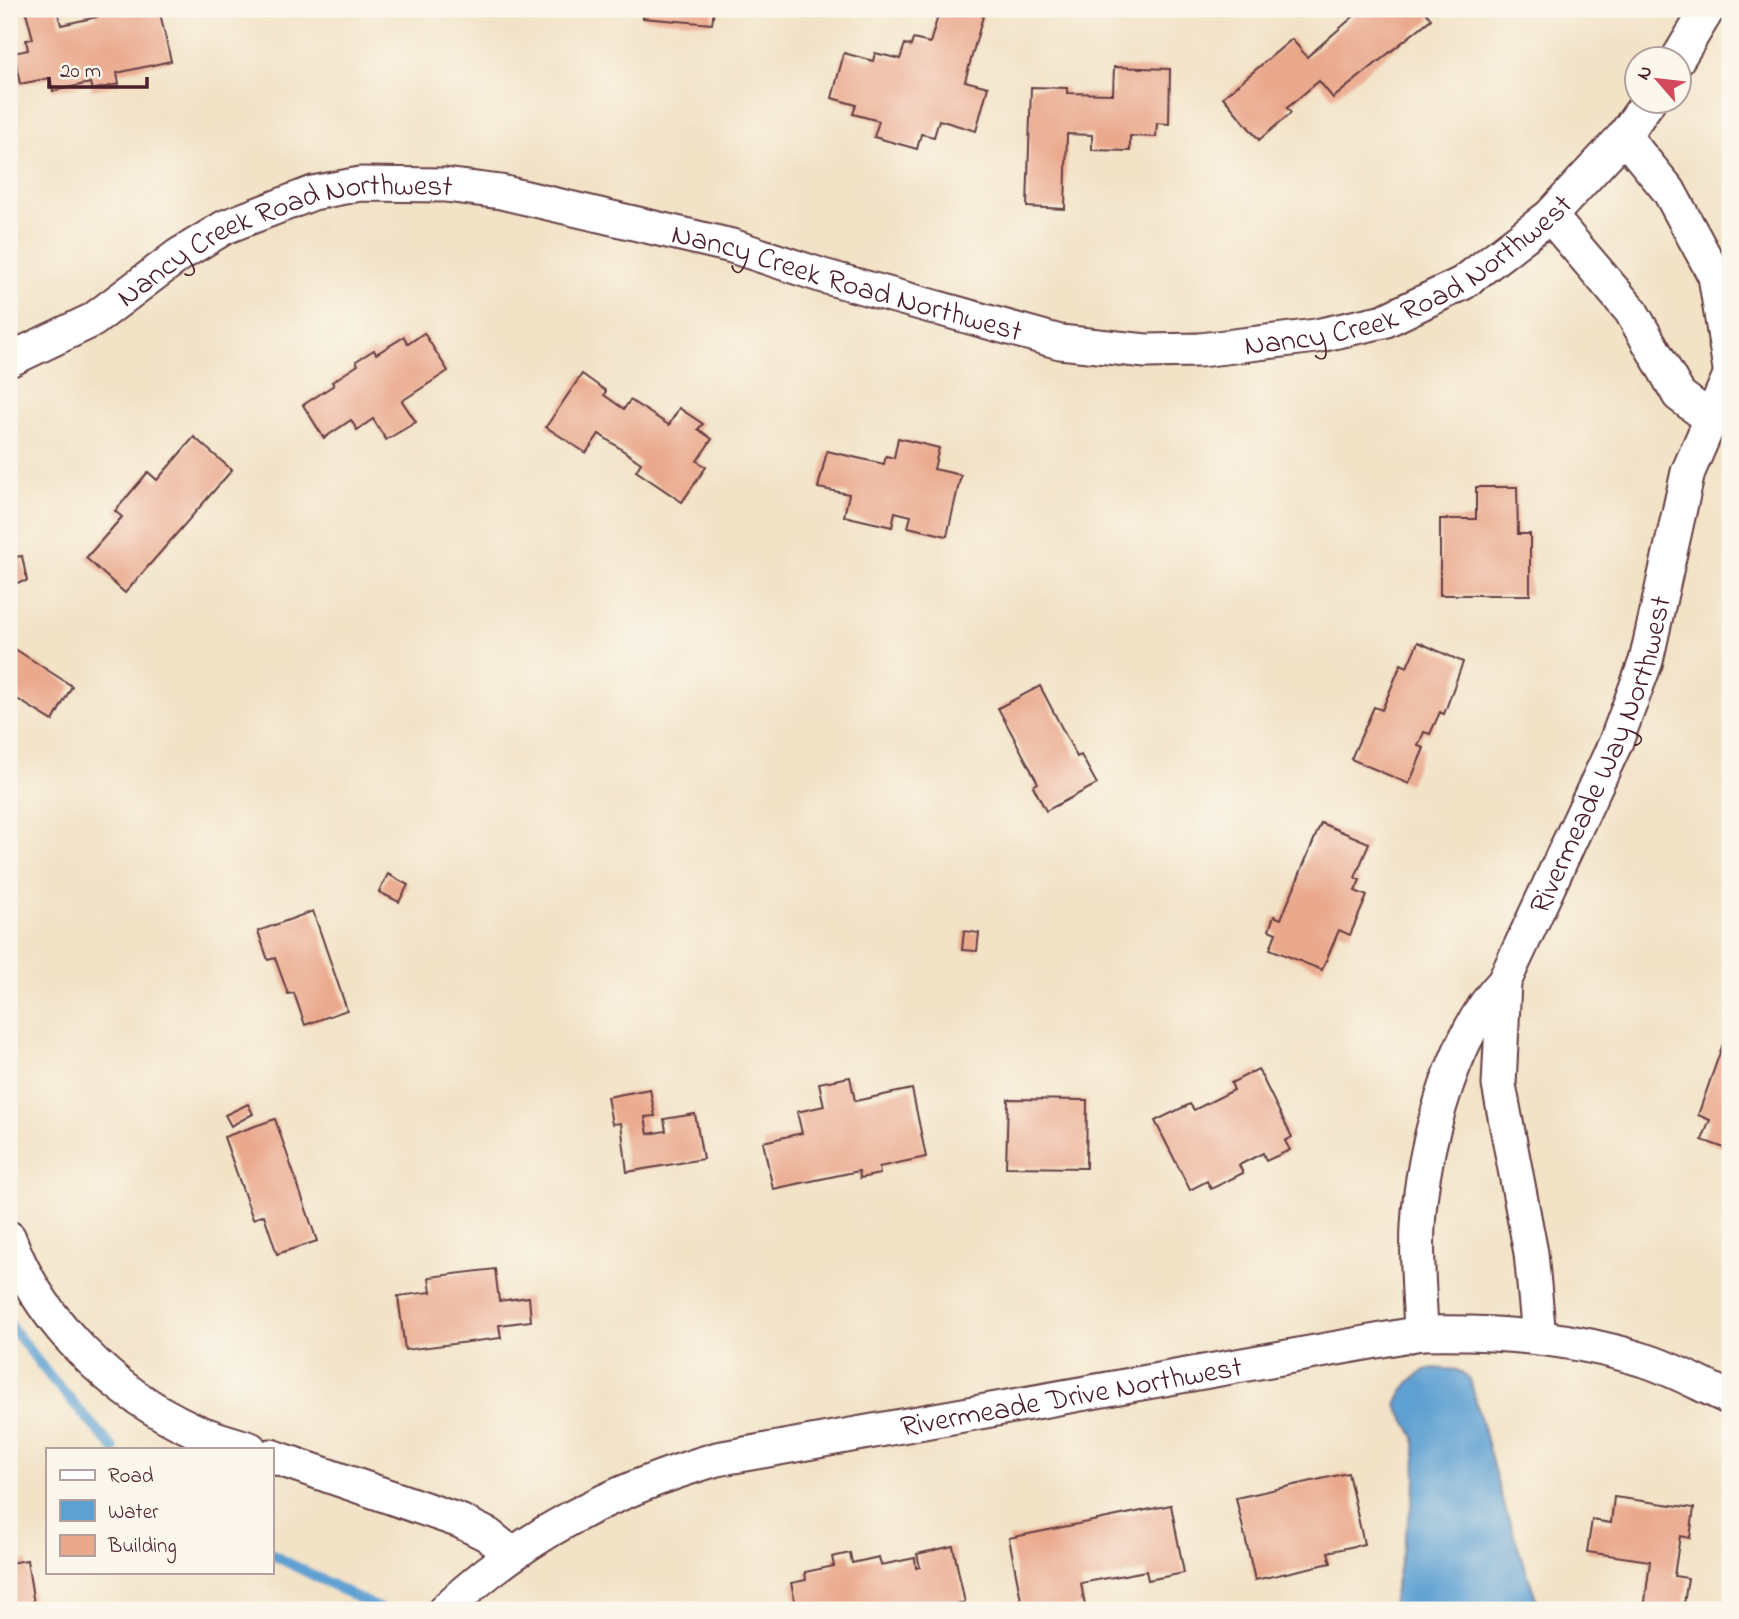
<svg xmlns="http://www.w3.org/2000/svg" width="1739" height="1619" viewBox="0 0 1739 1619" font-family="'Indie Flower',sans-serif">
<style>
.water{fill:#5fa0d2;stroke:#54607e;stroke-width:2}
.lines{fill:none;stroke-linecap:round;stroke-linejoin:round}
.stream{stroke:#5fa0d2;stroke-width:10}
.building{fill:#eaa98d}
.minor-casing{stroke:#633c42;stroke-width:37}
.minor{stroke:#fff;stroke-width:33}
.labels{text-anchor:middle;stroke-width:7;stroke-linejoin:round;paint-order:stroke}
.street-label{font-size:30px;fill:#4a1f2b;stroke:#fbf7ec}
</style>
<rect width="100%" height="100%" fill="#fbf7ec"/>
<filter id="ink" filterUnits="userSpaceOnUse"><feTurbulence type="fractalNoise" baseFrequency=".0143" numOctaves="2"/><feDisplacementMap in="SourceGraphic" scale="14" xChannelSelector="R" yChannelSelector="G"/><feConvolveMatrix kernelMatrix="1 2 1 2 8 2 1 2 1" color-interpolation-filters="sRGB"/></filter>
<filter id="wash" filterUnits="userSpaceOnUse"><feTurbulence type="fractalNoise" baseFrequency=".00686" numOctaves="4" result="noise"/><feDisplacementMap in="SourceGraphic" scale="28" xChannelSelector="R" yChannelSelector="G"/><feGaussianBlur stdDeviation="1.57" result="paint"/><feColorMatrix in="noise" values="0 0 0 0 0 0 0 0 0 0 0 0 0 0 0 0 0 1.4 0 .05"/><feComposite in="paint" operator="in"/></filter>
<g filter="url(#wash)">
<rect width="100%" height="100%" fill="#f2e2c6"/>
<path class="water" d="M1433,1368L1457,1370L1470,1379L1502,1500L1540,1610H1391L1416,1481L1415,1437L1396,1405C1405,1385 1413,1375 1433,1368Z"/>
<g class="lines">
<g class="stream">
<polyline points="9,1324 51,1378 114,1449"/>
<polyline points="271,1554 382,1610"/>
</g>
</g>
<g id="blocks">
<g class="building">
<polygon points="40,9 57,9 61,25 97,17 95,9 124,9 125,15 159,9 171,61 117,73 119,84 92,90 90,83 53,91 50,78 20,84 14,53 28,50 26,40 33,39 26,12"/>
<polygon points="643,9 714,9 712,24 643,18"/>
<polygon points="940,9 985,9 965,81 988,87 976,131 939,120 934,137 921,134 917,149 874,137 879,121 853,114 856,105 832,98 844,53 873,61 875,53 900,59 905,44 911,46 913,39 930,43"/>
<polygon points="1362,9 1423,9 1431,19 1333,98 1319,81 1287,108 1291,113 1259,140 1223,97 1292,39 1307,57"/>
<polygon points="1114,67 1170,69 1169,124 1157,123 1156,137 1130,136 1130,151 1092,150 1092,135 1067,134 1065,209 1027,207 1031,87 1067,88 1067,93 1113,94"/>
<polygon points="424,333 448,371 402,401 416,422 386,440 373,419 357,430 351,420 324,438 303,405 334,385 332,382 358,365 356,361 374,350 376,354 404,337 408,344"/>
<polygon points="582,374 606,391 604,395 624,409 630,400 669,425 679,408 703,424 698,429 712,439 697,461 706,467 682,502 636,471 641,463 599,434 586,453 546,427"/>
<polygon points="194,437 232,470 125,593 86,558 122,517 115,511 148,472 157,480"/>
<polygon points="898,438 939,448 934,469 961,475 947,536 908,527 911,516 895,512 892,527 844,516 849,494 818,488 827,451 884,464 886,456 894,458"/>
<polygon points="1476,487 1517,487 1518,534 1530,534 1530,595 1440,595 1440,519 1476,519"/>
<polygon points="22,556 27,581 9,584 9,558"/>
<polygon points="1418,642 1463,662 1444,714 1440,712 1430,734 1424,732 1418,746 1424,748 1409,784 1351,759 1374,707 1382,710 1401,664 1407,667"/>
<polygon points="9,645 72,686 53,721 9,694"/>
<polygon points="1040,686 1077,757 1081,755 1097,784 1046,811 1033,786 1038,783 998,708"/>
<polygon points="1321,823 1369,843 1355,878 1360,880 1355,891 1367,896 1350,935 1339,930 1322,970 1270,949 1276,933 1269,930 1274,916 1281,919"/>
<polygon points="388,874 408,885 399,902 379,892"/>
<polygon points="313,911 347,1010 305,1025 294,993 288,994 275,958 268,960 258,931"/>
<polygon points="964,931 979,933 977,951 962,950"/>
<polygon points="1724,1041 1730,1043 1730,1150 1702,1140 1710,1120 1698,1115"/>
<polygon points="1258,1069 1292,1137 1285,1141 1290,1150 1266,1161 1263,1153 1239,1165 1243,1173 1211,1189 1207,1181 1190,1190 1155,1121 1190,1104 1194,1110 1234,1090 1231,1083"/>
<polygon points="850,1077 855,1101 912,1089 926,1157 879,1167 880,1174 860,1178 859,1171 773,1189 763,1142 802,1133 797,1112 824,1106 819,1083"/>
<polygon points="650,1089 655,1116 645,1117 648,1134 666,1131 664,1119 695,1114 703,1159 627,1172 621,1123 612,1124 607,1097"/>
<polygon points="1008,1099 1087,1100 1086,1168 1006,1167"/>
<polygon points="248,1104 253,1114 231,1126 225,1115"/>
<polygon points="275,1119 317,1241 277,1254 264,1215 253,1219 224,1137"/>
<polygon points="495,1269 499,1301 529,1297 531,1321 499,1325 501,1338 405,1350 398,1296 431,1292 429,1277"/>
<polygon points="1348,1473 1364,1544 1328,1552 1331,1563 1255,1580 1236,1498"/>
<polygon points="1614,1497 1694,1508 1690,1538 1680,1536 1674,1576 1688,1578 1683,1610 1644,1610 1650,1561 1587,1552 1592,1520 1611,1523"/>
<polygon points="1171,1505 1184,1573 1148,1580 1146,1571 1081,1583 1085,1606 1063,1610 1023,1610 1009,1538"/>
<polygon points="953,1546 965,1603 933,1610 797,1610 791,1583 806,1580 805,1572 834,1566 832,1557 850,1553 852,1563 879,1557 881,1565 915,1558 916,1568 920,1567 917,1554"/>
<polygon points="27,1560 35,1610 9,1610 9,1563"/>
</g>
</g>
</g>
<g filter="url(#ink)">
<use href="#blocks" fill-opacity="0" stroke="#633c42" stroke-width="2"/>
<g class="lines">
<defs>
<g id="minor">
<polyline points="1677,60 1708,9"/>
<polyline points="1624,136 1669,191 1715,276 1730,369"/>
<polyline points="1550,216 1631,311 1679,395 1711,419"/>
<path id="s1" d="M9,360L93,320L179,255L225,227L313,193L360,184L445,185L501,192L732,246L823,276L1060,342L1146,351L1200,350L1316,336L1384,321L1463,283L1550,216L1624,136L1648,102"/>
<polyline points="1504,982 1499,1085 1531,1253 1539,1337"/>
<path d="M9,1238C39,1321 114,1394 194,1430C212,1438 232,1443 250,1449"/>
<path id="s2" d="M1421,1333C1420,1298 1416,1262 1418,1226C1422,1152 1451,1037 1504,982L1615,744L1646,661L1688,472L1730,375"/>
<polyline points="271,1456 460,1521 488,1535 512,1554"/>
<path id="s3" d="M445,1610C523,1535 614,1489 717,1459L1421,1333C1498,1331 1573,1337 1647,1361C1675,1370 1703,1386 1730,1398"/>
</g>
</defs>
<use href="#minor" class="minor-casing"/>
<use href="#minor" class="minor"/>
</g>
</g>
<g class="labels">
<g class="street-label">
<text dy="10" stroke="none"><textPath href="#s1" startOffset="308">Nancy Creek Road Northwest</textPath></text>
<text dy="10" stroke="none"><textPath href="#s1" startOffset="1484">Nancy Creek Road Northwest</textPath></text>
<text dy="10" stroke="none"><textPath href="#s1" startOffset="896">Nancy Creek Road Northwest</textPath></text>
<text dy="10" stroke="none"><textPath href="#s2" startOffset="618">Rivermeade Way Northwest</textPath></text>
<text dy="10" stroke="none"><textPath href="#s3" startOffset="674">Rivermeade Drive Northwest</textPath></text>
</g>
</g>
<rect width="1739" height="1619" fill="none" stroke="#fbf7ec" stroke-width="35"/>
<rect x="46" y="1448" width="228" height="126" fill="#fbf7ec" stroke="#b4a19f" stroke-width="2"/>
<rect x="60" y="1470" width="35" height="10" fill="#ffffff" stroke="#b4a19f" stroke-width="2"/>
<text x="108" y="1482" font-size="21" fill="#4a1f2b">Road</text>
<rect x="60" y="1500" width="35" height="21" fill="#5fa0d2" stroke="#b4a19f" stroke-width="2"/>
<text x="108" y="1518" font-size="21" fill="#4a1f2b">Water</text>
<rect x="60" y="1535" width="35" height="21" fill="#eaa98d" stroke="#b4a19f" stroke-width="2"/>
<text x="108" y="1552" font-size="21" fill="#4a1f2b">Building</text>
<g transform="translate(1658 80) rotate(298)"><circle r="33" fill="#fbf7ec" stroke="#b4a19f" stroke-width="2"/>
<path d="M0-5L12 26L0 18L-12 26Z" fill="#d1495b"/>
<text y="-10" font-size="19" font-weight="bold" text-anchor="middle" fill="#4a1f2b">N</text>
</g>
<path d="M49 77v10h98v-10" fill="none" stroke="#4a1f2b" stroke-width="3.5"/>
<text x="60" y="77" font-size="21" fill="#4a1f2b" stroke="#fbf7ec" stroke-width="5" paint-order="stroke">20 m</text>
</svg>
